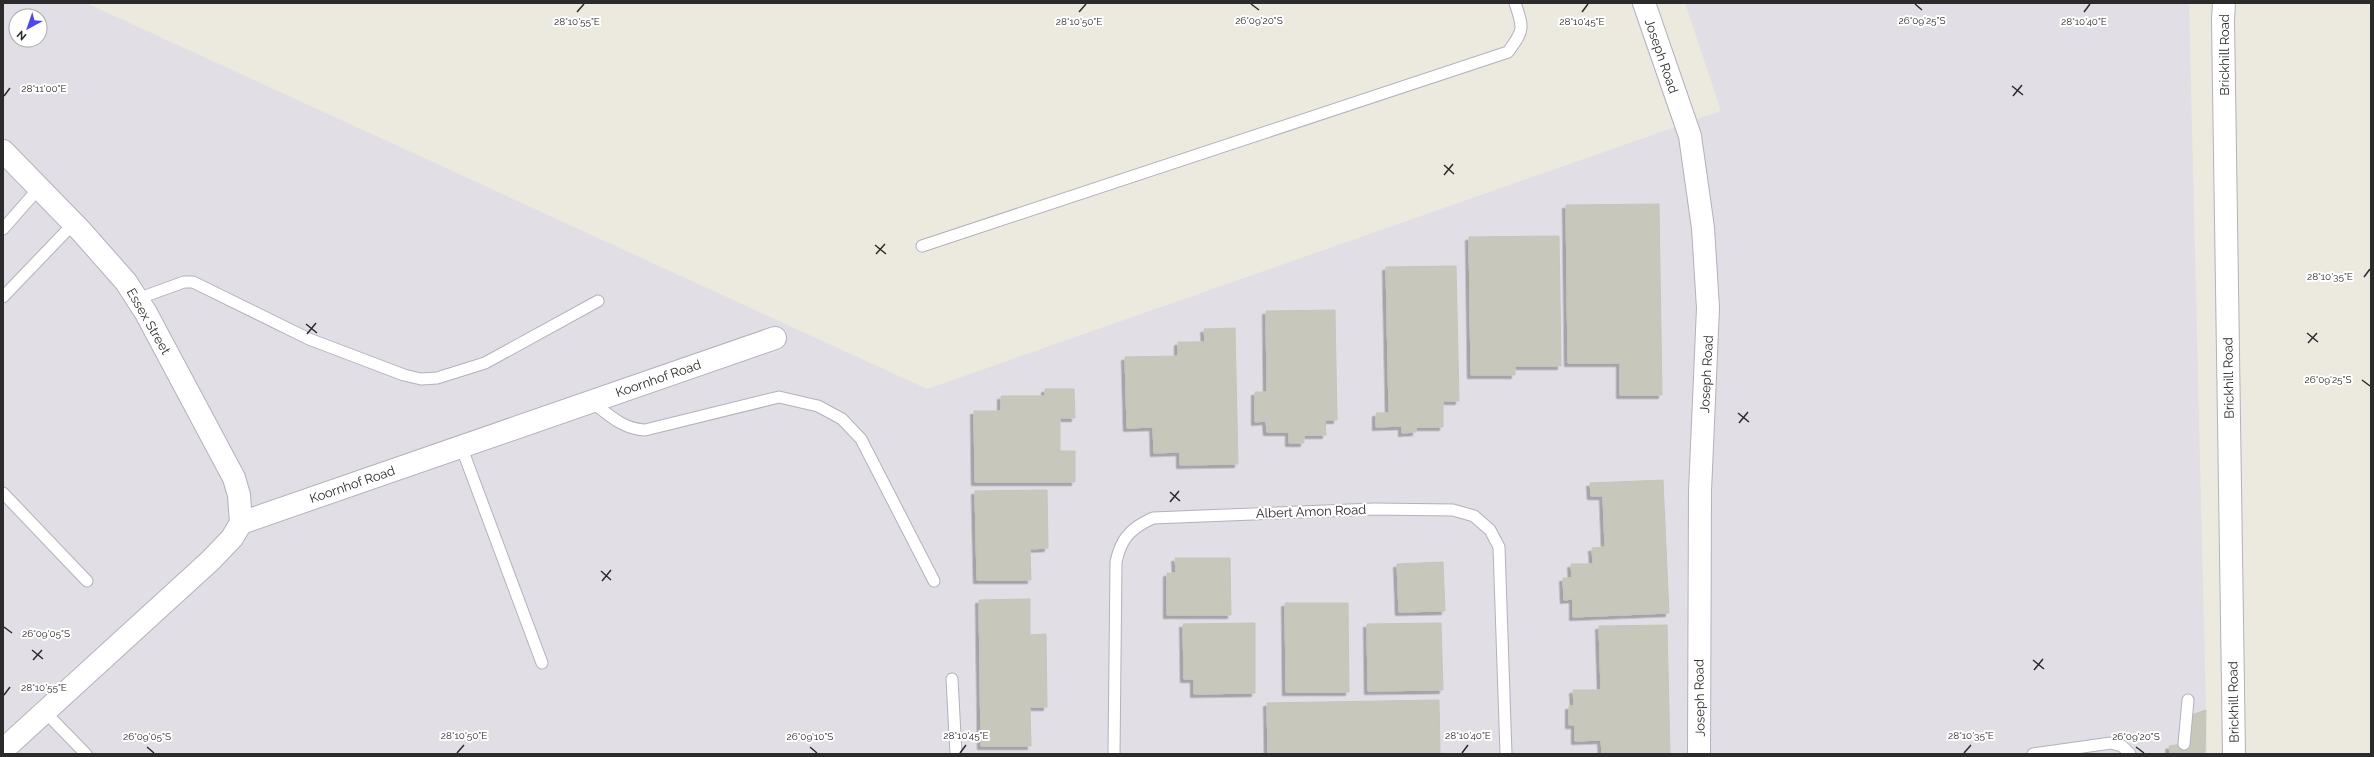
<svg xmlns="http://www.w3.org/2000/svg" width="2374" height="757" viewBox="0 0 2374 757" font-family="Raleway,sans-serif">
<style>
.industrial{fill:#e1dee5;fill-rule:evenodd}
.building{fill:#c8c7bc;stroke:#c7c5b8;filter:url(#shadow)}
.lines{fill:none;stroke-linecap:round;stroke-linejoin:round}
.service-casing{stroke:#b2b1be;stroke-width:13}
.minor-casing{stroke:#b2b1be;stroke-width:24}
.service{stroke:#fff;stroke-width:11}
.minor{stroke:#fff;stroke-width:22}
.ticks{fill:none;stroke:#2b2b2b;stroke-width:1.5}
.labels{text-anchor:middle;stroke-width:4;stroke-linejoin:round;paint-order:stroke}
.street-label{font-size:13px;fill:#2b2b2b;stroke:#fff}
.ticks-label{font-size:10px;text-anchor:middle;fill:#2b2b2b;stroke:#fff;stroke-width:4;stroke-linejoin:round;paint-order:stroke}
</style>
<defs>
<filter id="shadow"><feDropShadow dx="-3.5" dy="3.5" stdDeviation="0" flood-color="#0004"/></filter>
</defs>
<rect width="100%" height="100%" fill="#ece9de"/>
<path class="industrial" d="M3,3H86L927,389L1721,111L1685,3H2189L2207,754H3ZM16,16H40V40H16Z"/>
<g class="building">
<polygon points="1659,204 1662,395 1620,395 1620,363 1568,363 1566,205"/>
<polygon points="1559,236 1561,366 1515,366 1515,375 1471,375 1469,237"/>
<polygon points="1456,266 1459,401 1443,401 1443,427 1416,427 1416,432 1402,433 1402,426 1376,427 1376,413 1389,413 1386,267"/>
<polygon points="1335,310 1337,420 1325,420 1326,435 1304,435 1304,443 1289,443 1289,432 1267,432 1266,421 1255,422 1255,392 1267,392 1266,311"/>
<polygon points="1235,328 1238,464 1180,465 1180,452 1154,453 1153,427 1127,428 1125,357 1178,356 1178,342 1205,342 1204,329"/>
<polygon points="1045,389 1074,389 1075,418 1060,418 1060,451 1075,451 1075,482 975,482 974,411 1001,411 1001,396 1045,396"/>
<polygon points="1663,480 1669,613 1573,617 1573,599 1564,600 1563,578 1572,578 1571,564 1593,564 1592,548 1605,547 1603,496 1591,496 1590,483"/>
<polygon points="1047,490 1048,548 1030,549 1031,580 977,580 975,491"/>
<polygon points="1175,558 1230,558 1231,615 1167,615 1167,573 1176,573"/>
<polygon points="1443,562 1445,611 1399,612 1397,564"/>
<polygon points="1030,599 1030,635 1046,634 1047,707 1030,707 1031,746 981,746 979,600"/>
<polygon points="1285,603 1348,603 1349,692 1286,692"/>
<polygon points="1255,623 1255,693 1194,694 1194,679 1184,679 1183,624"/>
<polygon points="1441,623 1443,690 1368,691 1367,624"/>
<polygon points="1667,625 1670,754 1602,754 1601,740 1575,741 1575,725 1569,725 1569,706 1574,706 1573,690 1601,690 1599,626"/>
<polygon points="1439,700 1440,754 1268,754 1267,703"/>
<polygon points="2206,710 2205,754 2170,754 2169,746 2190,743 2188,716"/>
</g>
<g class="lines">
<defs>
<g id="service">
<polyline points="3,229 39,188"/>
<path d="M922,246L1508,52C1524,30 1524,29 1515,3"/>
<polyline points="3,297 73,224"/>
<polyline points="137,299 184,282 193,282 309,339 404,375 421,379 437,378 485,363 598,301"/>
<path d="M592,402C609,415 623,429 645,430L779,397L818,406L842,419L861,439L934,581"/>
<polyline points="461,446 542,663"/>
<polyline points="3,493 87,581"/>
<polyline points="952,679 956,754"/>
<polyline points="45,712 86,754"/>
<polyline points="2184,744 2188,700"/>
<path d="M1114,754L1116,562C1121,538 1131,528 1153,518L1374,509L1453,510L1474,516L1490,530L1499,547L1506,754"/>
<polyline points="2033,754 2111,743 2122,746 2130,754"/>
</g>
<g id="minor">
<polyline points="1644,3 1690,136 1703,228 1708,308 1700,491 1699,754"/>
<polyline points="2224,3 2223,20 2234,754"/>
<polyline points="3,151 81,231 126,282 146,313 234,478 239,495 241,523"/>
<polyline points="3,750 211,560 232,538 241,523 775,338"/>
</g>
</defs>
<use href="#service" class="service-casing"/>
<use href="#minor" class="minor-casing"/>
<use href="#service" class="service"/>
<use href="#minor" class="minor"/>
</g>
<path class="ticks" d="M1251,4L1259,10M1915,4L1922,10M577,12L584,4M1079,12L1086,4M1582,12L1588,4M2084,12L2090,4M2012,86L2023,95M4,96L10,88M2013,96L2022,85M1444,165L1454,174M1444,175L1453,164M875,245L886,254M876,254L885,244M2364,277L2370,269M306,324L317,333M2307,333L2318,342M307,334L316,323M2308,343L2317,333M2362,380L2370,386M1738,413L1749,422M1739,423L1748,412M1170,492L1180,501M1170,502L1179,491M601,571L611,580M602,581L611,570M4,627L12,633M32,650L43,659M33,660L42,650M2033,660L2044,669M2034,670L2043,659M4,695L10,687M147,747L154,753M810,747L817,753M2136,747L2144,753M457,753L464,745M960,753L966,745M1462,753L1468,745M1964,753L1971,745"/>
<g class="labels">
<g class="street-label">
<text transform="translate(2224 55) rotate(-90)" y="5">Brickhill Road</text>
<text transform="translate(1662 56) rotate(71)" y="5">Joseph Road</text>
<text transform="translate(149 321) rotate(60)" y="5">Essex Street</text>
<text transform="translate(1706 374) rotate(-87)" y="5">Joseph Road</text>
<text transform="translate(658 378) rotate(-19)" y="5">Koornhof Road</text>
<text transform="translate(2228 378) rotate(-91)" y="5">Brickhill Road</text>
<text transform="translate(352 484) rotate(-19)" y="5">Koornhof Road</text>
<text transform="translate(1311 511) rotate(-2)" y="5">Albert Amon Road</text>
<text transform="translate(1699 698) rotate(-91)" y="5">Joseph Road</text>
<text transform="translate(2233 702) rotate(-91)" y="5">Brickhill Road</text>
</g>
</g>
<g class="ticks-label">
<text x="1259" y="24">26°09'20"S</text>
<text x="1922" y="24">26°09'25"S</text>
<text x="577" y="25">28°10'55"E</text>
<text x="1079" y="25">28°10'50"E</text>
<text x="1582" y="25">28°10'45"E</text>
<text x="2084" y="25">28°10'40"E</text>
<text x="44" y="92">28°11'00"E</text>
<text x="2330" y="280">28°10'35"E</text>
<text x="2328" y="383">26°09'25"S</text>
<text x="46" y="637">26°09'05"S</text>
<text x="44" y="691">28°10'55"E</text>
<text x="464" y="739">28°10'50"E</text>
<text x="966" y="739">28°10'45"E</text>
<text x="1468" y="739">28°10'40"E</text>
<text x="1971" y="739">28°10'35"E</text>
<text x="147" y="740">26°09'05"S</text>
<text x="810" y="740">26°09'10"S</text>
<text x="2136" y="740">26°09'20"S</text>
</g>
<rect width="2374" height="757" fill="none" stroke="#2b2b2b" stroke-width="8"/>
<g transform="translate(28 28) rotate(220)"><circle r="19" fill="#ffffff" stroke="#aaaaaa"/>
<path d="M0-3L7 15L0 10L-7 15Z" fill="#4d47f0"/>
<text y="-6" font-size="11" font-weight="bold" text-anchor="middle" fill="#2b2b2b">N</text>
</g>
</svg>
